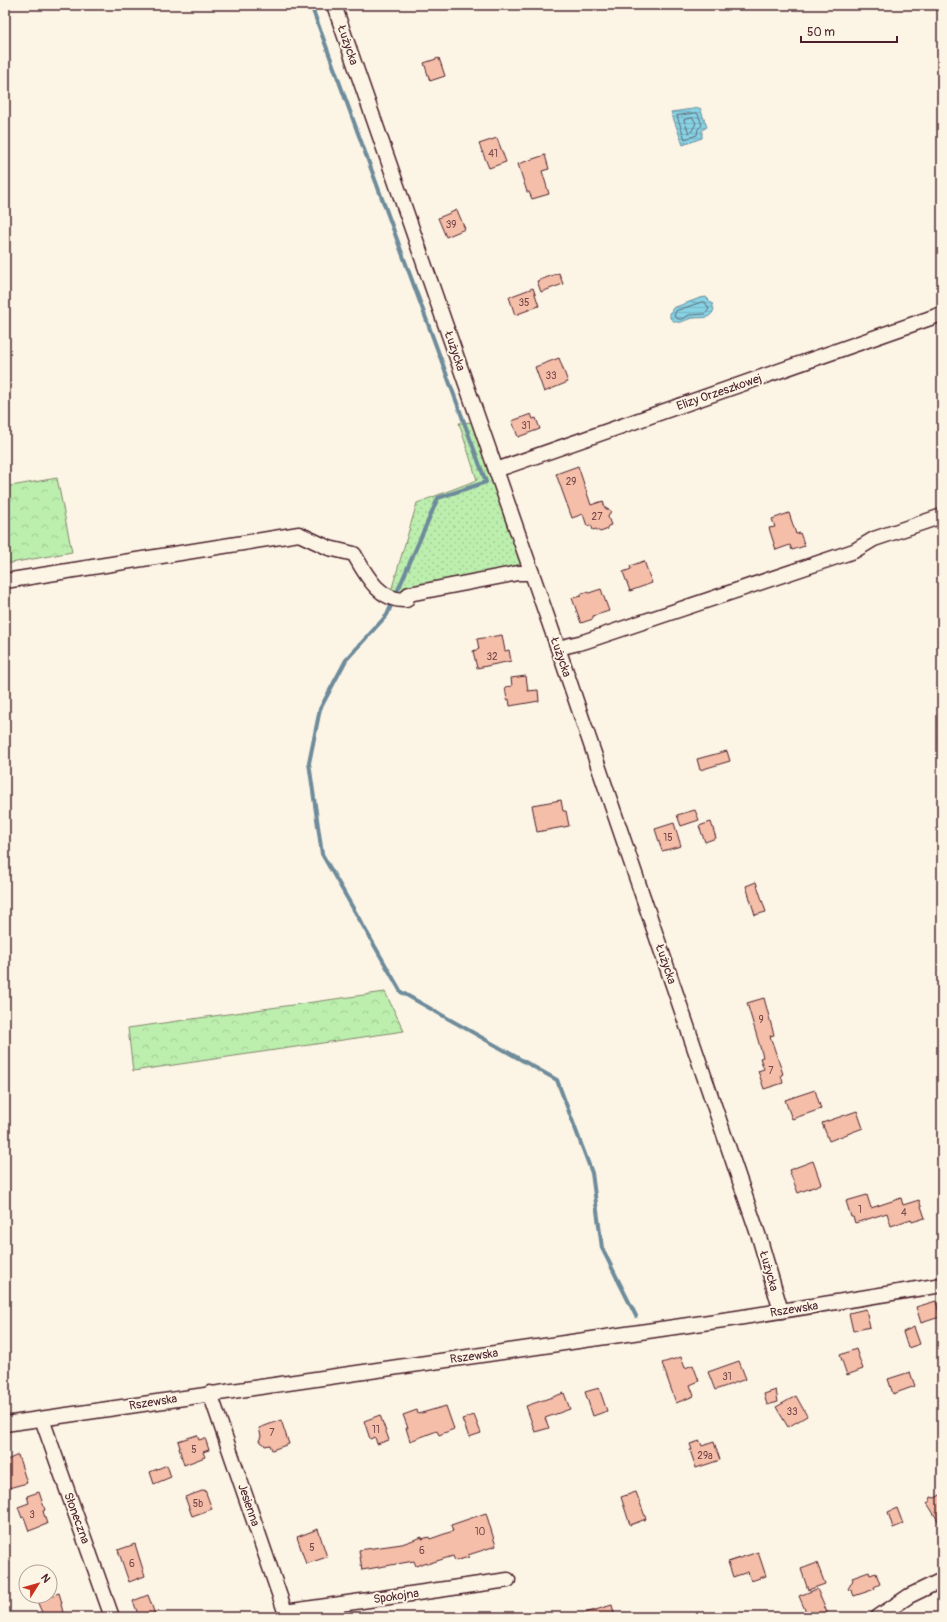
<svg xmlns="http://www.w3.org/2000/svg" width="947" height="1622" viewBox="0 0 947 1622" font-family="Pangolin,sans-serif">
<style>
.grass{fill:url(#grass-dots);stroke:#83866c}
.forest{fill:url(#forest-crowns);stroke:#83866c}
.water{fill:url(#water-rules);stroke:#6e8b9b}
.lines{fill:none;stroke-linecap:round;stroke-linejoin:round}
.shore{stroke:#626775;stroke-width:1}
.stream{stroke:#6e8b9b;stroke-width:4}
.building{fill:#f5bea9;stroke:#4a1f2b}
.minor-casing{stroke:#4a1f2b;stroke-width:17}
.minor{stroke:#fcf5e5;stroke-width:14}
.labels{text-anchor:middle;stroke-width:4;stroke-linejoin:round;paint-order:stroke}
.number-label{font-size:10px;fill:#75474a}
.street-label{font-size:12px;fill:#4a1f2b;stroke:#fcf5e5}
</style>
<defs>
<pattern id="grass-dots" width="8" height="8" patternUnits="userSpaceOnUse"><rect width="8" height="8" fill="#bceeae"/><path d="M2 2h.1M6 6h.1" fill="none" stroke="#a3cc96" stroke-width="1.8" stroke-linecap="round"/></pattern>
<pattern id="forest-crowns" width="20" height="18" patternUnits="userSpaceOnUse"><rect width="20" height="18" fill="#bceeae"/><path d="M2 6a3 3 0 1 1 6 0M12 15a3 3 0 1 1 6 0" fill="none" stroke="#a3cc96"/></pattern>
<pattern id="water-rules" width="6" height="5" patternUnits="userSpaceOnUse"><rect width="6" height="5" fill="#86d3e5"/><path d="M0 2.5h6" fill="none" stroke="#75b5c5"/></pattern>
</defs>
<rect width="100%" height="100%" fill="#fcf5e5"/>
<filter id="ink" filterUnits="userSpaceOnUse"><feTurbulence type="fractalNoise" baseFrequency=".025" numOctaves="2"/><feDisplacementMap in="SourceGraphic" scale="8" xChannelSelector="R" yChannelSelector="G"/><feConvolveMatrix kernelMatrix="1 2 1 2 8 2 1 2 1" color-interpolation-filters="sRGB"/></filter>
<g filter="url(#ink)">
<polygon class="grass" points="473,422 526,571 389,598 417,503 477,480 459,423"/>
<g class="forest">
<polygon points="57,478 72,552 5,564 5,487"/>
<polygon points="385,992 404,1031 133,1071 128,1028"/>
</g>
<g class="water">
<polygon points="700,108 707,127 702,130 702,138 683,145 671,112"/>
<path d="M706,297L712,303L714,310C709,320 704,317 694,318C684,319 679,327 670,318V313L673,308L700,298Z"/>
</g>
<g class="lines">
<g class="shore">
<polygon points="696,113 698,114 702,125 698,129 697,135 685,139 677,116"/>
<polygon points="693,118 696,123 692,131 689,133 684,120"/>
<polygon points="702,302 705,302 709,309 705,314 689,315 682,319 678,319 674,316 676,311"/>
</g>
<polyline class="stream" points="311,5 486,482 438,498 387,615 346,660 320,709 309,763 322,854 401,992 557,1080 592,1173 602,1248 636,1316"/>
</g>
<g class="building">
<polygon points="439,58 445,76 430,81 424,63"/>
<polygon points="497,138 506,162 489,168 479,144"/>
<polygon points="545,155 549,169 542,171 549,194 532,199 529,192 527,192 518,164"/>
<polygon points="457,210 465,229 446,237 438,218"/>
<polygon points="559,273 563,284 541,292 537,281"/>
<polygon points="533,288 539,306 515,315 509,297"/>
<polygon points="559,358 568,382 544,392 535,367"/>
<polygon points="531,414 533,419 536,418 540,429 518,437 512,421"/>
<polygon points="578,466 591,505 603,501 605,508 611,511 608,517 611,525 608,526 606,530 600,532 596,529 593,530 591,525 587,526 583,514 572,518 556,474"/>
<polygon points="789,513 796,534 800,533 805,546 792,550 790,545 776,550 769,528 775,527 772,519"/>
<polygon points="644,561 652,583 630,591 623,572 631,569 630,566"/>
<polygon points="601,589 609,611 593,616 593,619 581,623 572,598 581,596 582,593 587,592 589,593"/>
<polygon points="502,635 505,651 509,650 511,661 477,668 473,651 479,649 477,639"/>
<polygon points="526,676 528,691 538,690 539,701 510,706 509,699 507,700 505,687 512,686 511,678"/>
<polygon points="727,751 730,761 700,770 697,759"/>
<polygon points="561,800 563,811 566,811 569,826 537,832 532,805"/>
<polygon points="695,810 699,820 681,826 677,815"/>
<polygon points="711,822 716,838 705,842 699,826"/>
<polygon points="674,823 681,846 662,851 655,829"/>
<polygon points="756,882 766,912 755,915 746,886"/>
<polygon points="764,998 774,1035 770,1036 783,1074 781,1075 783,1083 764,1089 758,1071 764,1069 760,1058 763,1057 747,1003"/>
<polygon points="815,1090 821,1109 792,1119 785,1100"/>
<polygon points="857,1111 863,1128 829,1141 822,1123"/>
<polygon points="813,1161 821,1184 798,1193 789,1170"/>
<polygon points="867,1195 871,1208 901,1198 903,1205 919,1200 925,1218 912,1222 911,1219 891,1226 887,1213 855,1223 853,1217 851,1217 846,1201"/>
<polygon points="936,1301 940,1317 921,1323 916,1307"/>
<polygon points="866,1309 870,1327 853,1331 849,1313"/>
<polygon points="914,1327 920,1344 908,1348 903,1332"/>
<polygon points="856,1349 863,1369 847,1375 840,1355"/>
<polygon points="681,1357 685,1368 693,1365 699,1381 690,1385 694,1396 676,1403 662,1363"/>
<polygon points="739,1361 746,1379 715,1390 708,1372"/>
<polygon points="910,1372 915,1386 893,1394 888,1379"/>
<polygon points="599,1388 607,1411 593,1416 585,1392"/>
<polygon points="776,1390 778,1402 767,1405 764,1394"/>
<polygon points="564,1393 570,1409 545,1418 549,1428 535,1432 526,1406"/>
<polygon points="796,1396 807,1416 788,1427 776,1407"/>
<polygon points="446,1406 454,1429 439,1435 437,1431 410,1441 406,1428 408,1428 403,1415 417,1410 418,1414"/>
<polygon points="380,1415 389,1440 377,1444 375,1437 370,1439 364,1421"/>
<polygon points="474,1415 481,1433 469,1437 462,1419"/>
<polygon points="281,1420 289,1444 272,1450 270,1445 265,1446 264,1444 259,1441 261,1436 259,1428"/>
<polygon points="197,1435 199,1440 205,1438 209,1450 203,1452 205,1457 184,1465 179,1448 180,1448 178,1441"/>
<polygon points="700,1441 702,1446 714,1442 720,1460 696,1468 690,1450 692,1450 690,1444"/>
<polygon points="18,1455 27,1483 5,1489 5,1461"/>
<polygon points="167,1465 171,1477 154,1484 150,1472"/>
<polygon points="205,1490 212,1509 192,1516 185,1497"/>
<polygon points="39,1492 45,1510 43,1511 47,1524 29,1531 24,1517 22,1518 18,1507 29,1503 27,1496"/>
<polygon points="636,1492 646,1519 630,1525 621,1497"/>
<polygon points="942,1494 942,1527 927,1503 930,1501 931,1497 935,1498"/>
<polygon points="897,1508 903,1524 893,1528 888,1512"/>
<polygon points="486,1513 496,1546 468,1555 469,1557 455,1561 453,1556 427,1564 426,1562 416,1566 414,1561 362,1570 359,1550 402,1544 422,1537 422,1539 429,1537 430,1539 453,1531 451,1525"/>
<polygon points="318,1529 327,1557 306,1564 297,1537"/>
<polygon points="135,1544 145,1576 129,1582 118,1550"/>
<polygon points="758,1552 766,1576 751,1581 748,1572 733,1577 728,1562"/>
<polygon points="817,1563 825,1584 808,1590 801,1569"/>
<polygon points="869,1572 870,1575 876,1573 880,1584 874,1587 875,1589 854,1596 852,1591 848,1589 853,1580 852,1578"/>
<polygon points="817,1589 829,1617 808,1617 799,1596"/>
<polygon points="59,1593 62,1603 61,1604 64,1617 44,1617 37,1601 38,1601 37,1596 51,1596"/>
<polygon points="148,1595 156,1617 139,1617 133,1601"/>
<polygon points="612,1605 615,1617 582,1617 582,1614"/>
</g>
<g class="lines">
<defs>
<g id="minor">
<polyline points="334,5 558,648 760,1240 781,1311"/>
<polyline points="496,470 942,314"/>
<path d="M5,581L299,534L329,548L354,554C366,575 379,601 406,600L409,594L518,573H532"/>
<polyline points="558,648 583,642 854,551 874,539 942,516"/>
<polyline points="210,1393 287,1617"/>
<polyline points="42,1419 112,1617"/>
<polyline points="5,1424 737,1318 942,1285"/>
<polyline points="285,1612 508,1580"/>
<polyline points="878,1617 909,1596 942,1580"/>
</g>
</defs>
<use href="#minor" class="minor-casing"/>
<use href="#minor" class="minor"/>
</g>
</g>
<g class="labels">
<g class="number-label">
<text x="493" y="157">41</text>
<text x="451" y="228">39</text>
<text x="524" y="306">35</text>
<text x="551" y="379">33</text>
<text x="526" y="429">31</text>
<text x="571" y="485">29</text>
<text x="597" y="520">27</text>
<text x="492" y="660">32</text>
<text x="668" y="841">15</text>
<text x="761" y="1023">9</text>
<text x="771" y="1074">7</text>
<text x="860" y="1213">1</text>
<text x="904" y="1216">4</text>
<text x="727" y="1380">31</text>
<text x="792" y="1415">33</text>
<text x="376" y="1433">11</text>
<text x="272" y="1436">7</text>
<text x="194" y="1453">5</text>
<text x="705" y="1459">29a</text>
<text x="198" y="1507">5b</text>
<text x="32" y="1518">3</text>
<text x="480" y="1535">10</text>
<text x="312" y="1551">5</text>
<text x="422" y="1554">6</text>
<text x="132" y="1567">6</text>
</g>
<g class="street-label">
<text transform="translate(348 45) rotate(71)" y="4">Łużycka</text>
<text transform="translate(455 351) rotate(71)" y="4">Łużycka</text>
<text transform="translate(719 392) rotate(-19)" y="4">Elizy Orzeszkowej</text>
<text transform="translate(561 657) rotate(71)" y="4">Łużycka</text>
<text transform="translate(666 964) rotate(71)" y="4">Łużycka</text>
<text transform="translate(769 1271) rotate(74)" y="4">Łużycka</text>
<text transform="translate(794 1309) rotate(-9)" y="4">Rszewska</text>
<text transform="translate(474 1356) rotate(-8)" y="4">Rszewska</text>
<text transform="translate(153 1402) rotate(-9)" y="4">Rszewska</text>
<text transform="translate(249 1505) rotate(71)" y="4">Jesienna</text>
<text transform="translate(77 1518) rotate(70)" y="4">Słoneczna</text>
<text transform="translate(396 1596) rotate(-8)" y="4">Spokojna</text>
</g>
</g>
<rect width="947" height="1622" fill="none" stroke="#fcf5e5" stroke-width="20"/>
<rect x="10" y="10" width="927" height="1602" fill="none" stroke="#4a1f2b" stroke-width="1.5" filter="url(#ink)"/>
<g transform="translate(38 1584) rotate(53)"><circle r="19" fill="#fcf5e5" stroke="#b59f9b"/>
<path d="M0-3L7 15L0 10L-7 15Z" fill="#c8321e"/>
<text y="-6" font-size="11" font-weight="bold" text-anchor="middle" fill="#4a1f2b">N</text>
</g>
<path d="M801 36v6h96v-6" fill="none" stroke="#4a1f2b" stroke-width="2"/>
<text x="807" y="36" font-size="12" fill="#4a1f2b" stroke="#fcf5e5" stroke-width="3" paint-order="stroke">50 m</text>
</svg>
